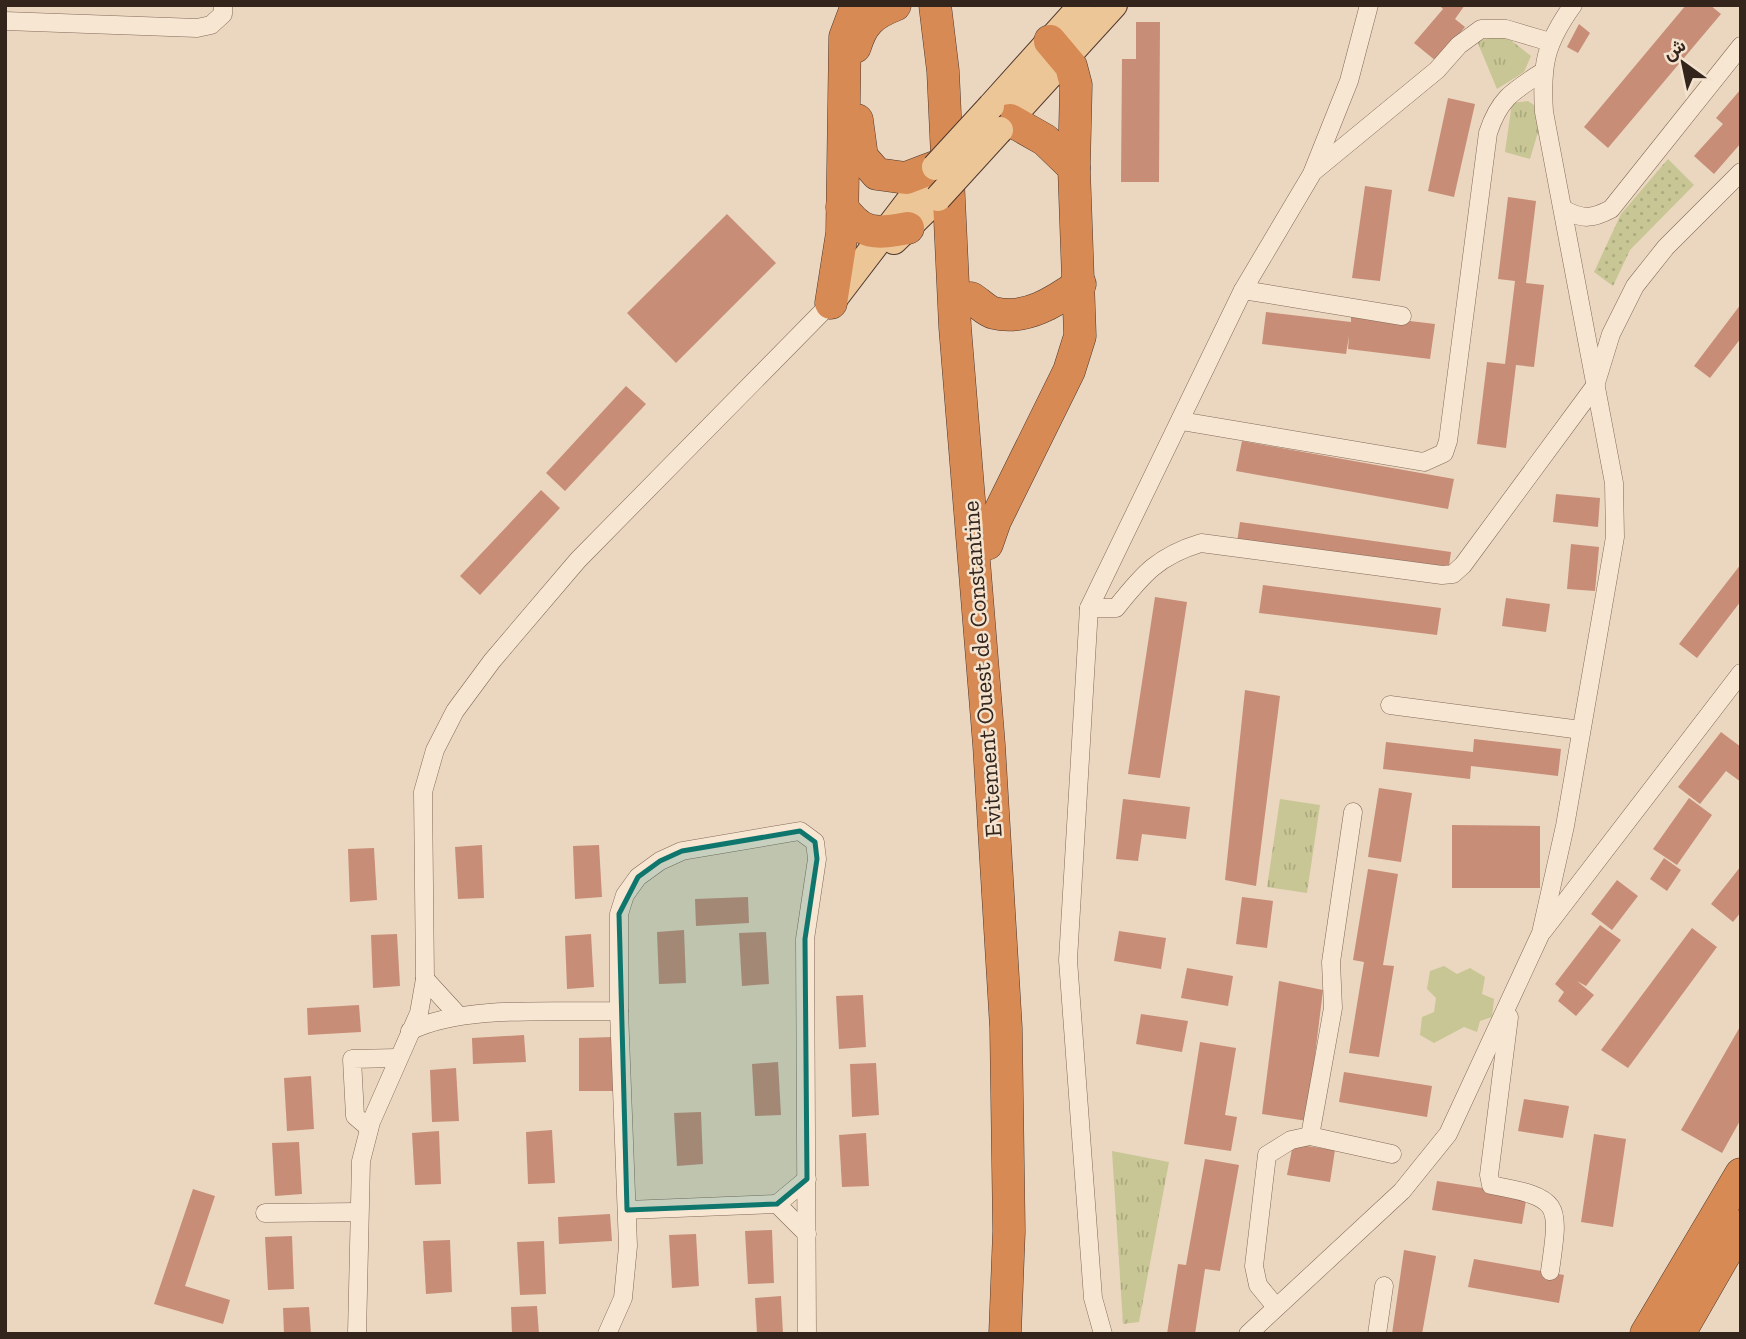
<svg xmlns="http://www.w3.org/2000/svg" width="1746" height="1339" viewBox="0 0 1746 1339" font-family="'Zilla Slab',Vazirmatn,serif">
<style>
.grass{fill:url(#grass-tufts)}
.garden{fill:url(#garden-dots)}
.pitch{fill:#c8c694}
.building{fill:#c78d77}
.lines{fill:none;stroke-linecap:round;stroke-linejoin:round}
.street-casing{stroke:#836959;stroke-width:19}
.primary-casing{stroke:#50382d;stroke-width:28}
.highway-casing{stroke:#50382d;stroke-width:33}
.street{stroke:#f6e6d2;stroke-width:18}
.primary{stroke:#edc698;stroke-width:26}
.highway{stroke:#d78a53;stroke-width:32}
.primary-bridge-casing{stroke:#50382d;stroke-width:28;stroke-linecap:butt}
.primary-bridge{stroke:#edc698;stroke-width:26}
.marked{fill:#0f766e;fill-opacity:0.2;stroke:#0f766e;stroke-width:5;stroke-linejoin:round}
.labels{text-anchor:middle;stroke-width:5;stroke-linejoin:round;paint-order:stroke}
.street-label{font-size:24px;fill:#33241c;stroke:#f3e3cf}
</style>
<defs>
<pattern id="grass-tufts" width="24" height="20" patternUnits="userSpaceOnUse" patternTransform="scale(1.75)"><rect width="24" height="20" fill="#c8c694"/><path d="M3 7l-1-3M5 7V3M7 7l1-3M15 17l-1-3M17 17v-4M19 17l1-3" fill="none" stroke="#acaa7f"/></pattern>
<pattern id="garden-dots" width="8" height="8" patternUnits="userSpaceOnUse" patternTransform="scale(1.75)"><rect width="8" height="8" fill="#c8c694"/><path d="M2 2h.1M6 6h.1" fill="none" stroke="#acaa7f" stroke-width="1.8" stroke-linecap="round"/></pattern>
</defs>
<rect width="100%" height="100%" fill="#ebd7c0"/>
<g class="grass">
<polygon points="1504,35 1531,56 1524,72 1497,89 1477,41"/>
<polygon points="1528,101 1544,112 1530,159 1505,152 1512,103"/>
<polygon points="1280,799 1320,805 1307,893 1267,887"/>
<polygon points="1112,1151 1169,1162 1139,1322 1123,1324"/>
</g>
<polygon class="garden" points="1668,159 1694,185 1630,250 1613,286 1594,272 1621,214"/>
<polygon class="pitch" points="1444,966 1457,974 1470,968 1485,977 1482,994 1494,999 1492,1017 1480,1021 1477,1032 1464,1027 1434,1043 1420,1035 1422,1017 1434,1012 1436,998 1427,989 1430,971"/>
<g class="building">
<polygon points="1439,5 1465,5 1455,19 1465,27 1436,61 1414,43 1443,9"/>
<polygon points="1686,5 1710,5 1721,14 1608,148 1584,127"/>
<polygon points="1136,22 1160,22 1159,182 1121,182 1122,59 1136,59"/>
<polygon points="1579,24 1590,33 1578,53 1567,47"/>
<polygon points="1741,89 1741,143 1714,174 1694,156 1723,124 1716,118"/>
<polygon points="1448,98 1475,104 1454,197 1428,191"/>
<polygon points="1365,186 1392,190 1380,281 1352,278"/>
<polygon points="1508,197 1536,201 1526,283 1544,285 1534,367 1516,365 1506,448 1477,444 1487,362 1505,364 1515,281 1498,279"/>
<polygon points="727,214 776,263 676,363 627,313"/>
<polygon points="1741,304 1741,338 1710,378 1694,366"/>
<polygon points="1266,312 1351,322 1351,314 1435,324 1430,359 1348,349 1349,336 1346,354 1262,344"/>
<polygon points="626,386 646,404 565,491 546,473"/>
<polygon points="1242,441 1454,479 1448,509 1236,471"/>
<polygon points="541,490 560,508 480,595 460,576"/>
<polygon points="1556,494 1600,498 1598,527 1553,522"/>
<polygon points="1240,522 1451,552 1448,572 1237,542"/>
<polygon points="1571,544 1599,547 1595,591 1567,589"/>
<polygon points="1741,564 1741,601 1697,658 1679,644"/>
<polygon points="1263,585 1441,608 1437,635 1259,613"/>
<polygon points="1155,597 1187,602 1160,778 1128,774"/>
<polygon points="1506,598 1550,604 1546,632 1502,626"/>
<polygon points="1245,690 1280,696 1256,886 1225,880"/>
<polygon points="1721,732 1741,747 1741,782 1726,771 1700,804 1678,787"/>
<polygon points="1474,739 1561,749 1558,776 1471,766 1470,779 1383,769 1386,742 1473,752"/>
<polygon points="1379,788 1412,793 1401,862 1368,857"/>
<polygon points="1689,798 1712,815 1677,865 1653,849"/>
<polygon points="1123,799 1190,807 1186,839 1142,834 1138,861 1116,859"/>
<polygon points="1452,825 1540,826 1540,888 1452,888"/>
<polygon points="482,845 484,898 458,899 455,847"/>
<polygon points="599,845 602,897 575,899 573,846"/>
<polygon points="374,848 377,900 350,902 348,849"/>
<polygon points="1664,858 1681,870 1667,891 1650,879"/>
<polygon points="1741,866 1741,912 1733,922 1711,904"/>
<polygon points="1368,869 1398,874 1383,965 1394,966 1379,1057 1349,1053 1364,962 1353,960"/>
<polygon points="1617,880 1638,896 1612,930 1591,914"/>
<polygon points="748,897 749,923 696,926 695,899"/>
<polygon points="1242,897 1273,901 1267,948 1236,944"/>
<polygon points="1600,925 1621,940 1586,986 1577,981 1594,995 1576,1016 1558,1001 1564,992 1555,984"/>
<polygon points="1692,928 1717,947 1628,1068 1601,1050"/>
<polygon points="684,930 686,983 659,984 657,932"/>
<polygon points="1119,931 1166,938 1161,969 1114,961"/>
<polygon points="766,932 769,984 742,986 739,933"/>
<polygon points="397,934 400,986 373,988 371,935"/>
<polygon points="591,934 594,987 567,989 565,936"/>
<polygon points="1187,968 1233,976 1228,1006 1181,998"/>
<polygon points="1279,981 1323,990 1307,1121 1262,1114"/>
<polygon points="863,995 866,1047 839,1049 836,996"/>
<polygon points="359,1005 361,1032 308,1035 307,1008"/>
<polygon points="1141,1014 1188,1021 1182,1052 1136,1044"/>
<polygon points="1741,1025 1741,1119 1722,1153 1681,1130"/>
<polygon points="524,1035 526,1062 473,1064 472,1038"/>
<polygon points="613,1037 613,1091 579,1091 579,1038"/>
<polygon points="1200,1042 1236,1048 1225,1115 1237,1117 1231,1151 1184,1144"/>
<polygon points="778,1062 781,1115 755,1116 752,1064"/>
<polygon points="876,1063 879,1115 852,1117 850,1064"/>
<polygon points="456,1068 459,1121 432,1122 430,1070"/>
<polygon points="1344,1072 1432,1086 1427,1117 1339,1102"/>
<polygon points="311,1076 314,1129 287,1131 284,1078"/>
<polygon points="1524,1099 1569,1106 1563,1138 1518,1131"/>
<polygon points="701,1112 703,1164 677,1166 674,1113"/>
<polygon points="552,1130 555,1183 528,1184 526,1132"/>
<polygon points="439,1131 441,1184 415,1185 412,1133"/>
<polygon points="866,1133 869,1186 842,1187 839,1135"/>
<polygon points="1594,1134 1626,1139 1613,1227 1581,1222"/>
<polygon points="299,1142 302,1194 275,1196 272,1143"/>
<polygon points="1293,1144 1335,1150 1330,1182 1287,1175"/>
<polygon points="1205,1159 1239,1165 1220,1271 1205,1269 1195,1334 1167,1334 1178,1264 1186,1265"/>
<polygon points="1437,1181 1527,1195 1522,1224 1432,1210"/>
<polygon points="193,1189 215,1196 185,1286 230,1300 223,1324 154,1304"/>
<polygon points="610,1214 612,1241 559,1244 558,1217"/>
<polygon points="772,1230 774,1283 748,1284 745,1231"/>
<polygon points="696,1234 699,1286 672,1288 669,1235"/>
<polygon points="292,1236 294,1289 268,1290 265,1237"/>
<polygon points="450,1240 452,1292 426,1294 423,1241"/>
<polygon points="544,1241 546,1294 520,1295 517,1242"/>
<polygon points="1404,1250 1436,1256 1422,1334 1392,1334"/>
<polygon points="1474,1259 1564,1275 1559,1303 1468,1287"/>
<polygon points="781,1296 783,1334 757,1334 755,1298"/>
<polygon points="537,1306 539,1334 512,1334 511,1307"/>
<polygon points="309,1307 311,1334 284,1334 283,1308"/>
</g>
<g class="lines">
<defs>
<g id="street">
<polyline points="5,21 197,28 211,25 223,14 223,5"/>
<polyline points="1313,171 1349,81 1369,5"/>
<path d="M1563,209C1583,220 1592,219 1611,209L1741,46"/>
<polyline points="1243,290 1402,316"/>
<path d="M1181,421L1424,462L1444,453L1448,441L1488,133C1499,99 1513,91 1541,73"/>
<path d="M1089,608H1116C1143,574 1158,556 1201,543L1442,575L1453,574L1463,565L1595,386L1611,334L1635,286L1666,247L1741,172"/>
<polyline points="1390,705 1581,730"/>
<polyline points="1543,931 1741,673"/>
<polyline points="425,979 458,1015"/>
<path d="M1509,1017L1489,1175L1491,1185C1561,1198 1560,1202 1550,1271"/>
<path d="M410,1031C464,1004 558,1013 619,1011"/>
<polyline points="369,1128 355,1116 352,1059 397,1058"/>
<polyline points="1310,1136 1333,1008 1331,962 1353,812"/>
<polyline points="807,1179 777,1204 807,1234"/>
<polyline points="627,1210 777,1204"/>
<polyline points="265,1213 358,1212"/>
<polyline points="1276,1307 1258,1285 1254,1266 1267,1155 1291,1140 1310,1136 1392,1154"/>
<polyline points="357,1334 361,1161 371,1122 419,1013 425,979 423,792 435,750 455,711 492,661 578,560 831,303"/>
<polyline points="607,1334 623,1298 628,1246 619,1011 619,914 625,895 638,877 660,861 682,851 800,831 815,842 817,859 805,939 807,1334"/>
<polyline points="1103,1334 1093,1298 1068,960 1089,608 1243,290 1313,172 1437,70 1459,45 1481,29 1506,29 1550,42"/>
<path d="M1248,1334L1402,1191L1448,1134L1541,933L1565,826L1615,537L1614,483L1544,112C1541,65 1545,44 1573,5"/>
<polyline points="1377,1334 1384,1286"/>
</g>
<g id="primary">
<polyline points="991,106 1082,5"/>
<polyline points="1000,130 1114,5"/>
<polyline points="894,241 938,198"/>
<polyline points="831,303 935,167"/>
</g>
<g id="highway">
<polyline points="935,5 943,71 955,327 989,745 1006,1028 1009,1231 1005,1334"/>
<path d="M855,47C862,23 872,14 895,5"/>
<polyline points="857,120 862,157 877,174 906,178 935,167"/>
<polyline points="1010,120 1045,140 1074,168"/>
<path d="M842,207C862,236 876,234 908,228"/>
<path d="M971,298C978,302 986,311 994,313C1026,321 1056,301 1080,284"/>
<polyline points="831,303 842,233 845,37 857,5"/>
<polyline points="987,544 995,521 1069,371 1080,336 1074,168 1076,85 1071,66 1050,41"/>
<polyline points="1646,1334 1741,1174"/>
<polyline points="1679,1334 1741,1226"/>
</g>
</defs>
<use href="#street" class="street-casing"/>
<use href="#primary" class="primary-casing"/>
<use href="#highway" class="highway-casing"/>
<use href="#street" class="street"/>
<use href="#primary" class="primary"/>
<use href="#highway" class="highway"/>
<defs>
<g id="primary-bridge">
<polyline points="935,167 991,106"/>
<polyline points="938,198 1000,130"/>
</g>
</defs>
<use href="#primary-bridge" class="primary-bridge-casing"/>
<use href="#primary-bridge" class="primary-bridge"/>
</g>
<path class="marked" d="M800,831L815,842L817,859L805,939L807,1179L777,1204L627,1210L619,914L638,877L660,861L682,851Z"/>
<g class="labels">
<g class="street-label">
<text transform="translate(982 669) rotate(-94)" y="8">Evitement Ouest de Constantine</text>
</g>
</g>
<rect width="1746" height="1339" fill="none" stroke="#33241c" stroke-width="14"/>
<g transform="translate(1683 63) rotate(327)" stroke="#f3e3cf" stroke-width="5" paint-order="stroke">
<path d="M0-5L12 26L0 18L-12 26Z" fill="#33241c"/>
<text y="-10" font-size="19" font-weight="bold" text-anchor="middle" fill="#33241c">ش</text>
</g>
</svg>
